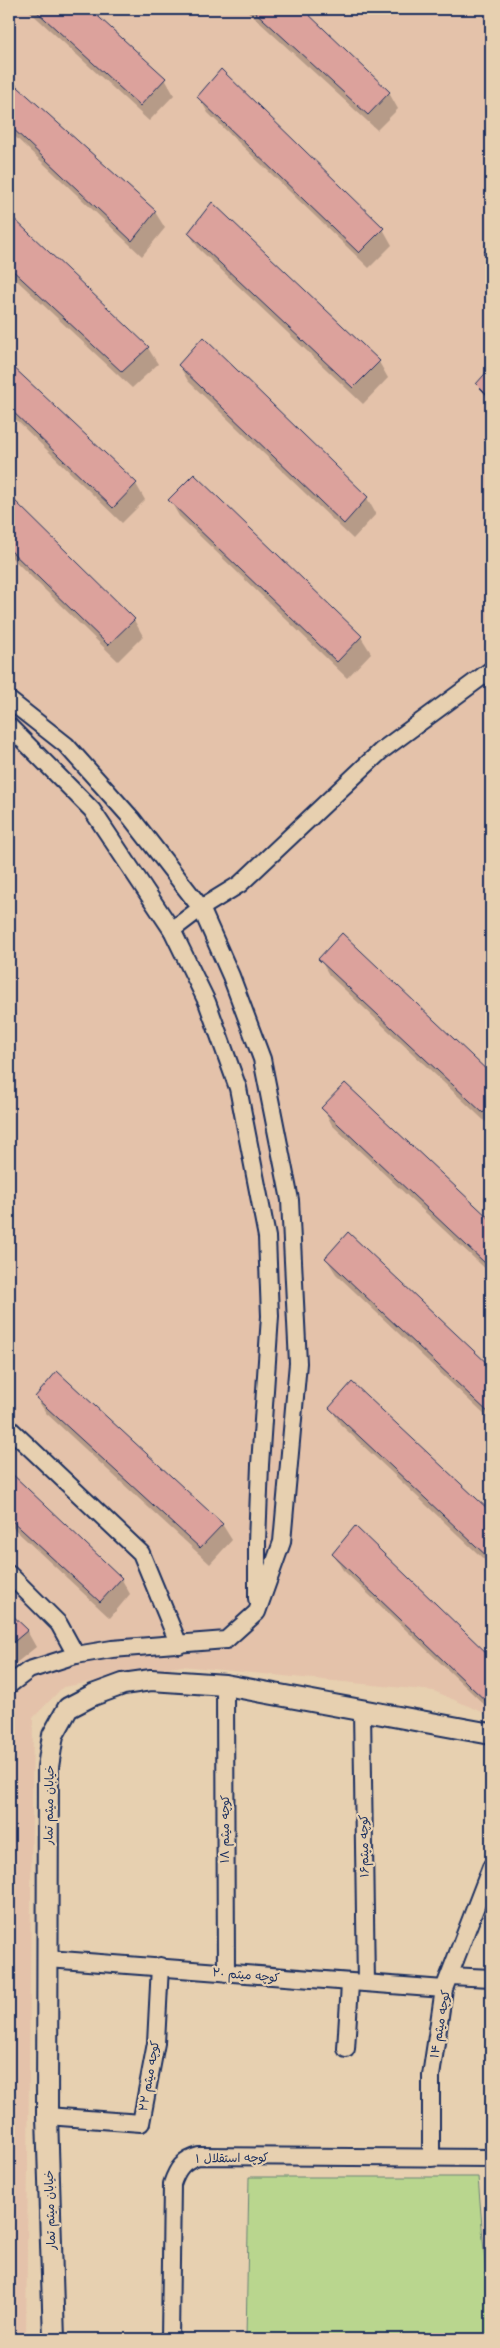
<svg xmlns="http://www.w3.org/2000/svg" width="500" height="2348" viewBox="0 0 500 2348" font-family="'Playpen Sans','Playpen Sans Arabic',sans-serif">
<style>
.built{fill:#e4c2aa}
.green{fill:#b9d68e;stroke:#6a8276}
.shadow{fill:#0003}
.building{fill:#dca29c;stroke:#1b2f5e}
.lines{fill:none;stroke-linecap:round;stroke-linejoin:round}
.minor-casing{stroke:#1b2f5e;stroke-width:20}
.tertiary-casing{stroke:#1b2f5e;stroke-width:24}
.minor{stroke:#e7d0b0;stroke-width:16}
.tertiary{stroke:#e7d0b0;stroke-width:20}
.labels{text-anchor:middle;stroke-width:4.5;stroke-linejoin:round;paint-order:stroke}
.street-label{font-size:12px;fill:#1b2f5e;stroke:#e7d0b0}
</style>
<rect width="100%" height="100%" fill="#e7d0b0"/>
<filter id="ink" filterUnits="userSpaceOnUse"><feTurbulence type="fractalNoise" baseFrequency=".02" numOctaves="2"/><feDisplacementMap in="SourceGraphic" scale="10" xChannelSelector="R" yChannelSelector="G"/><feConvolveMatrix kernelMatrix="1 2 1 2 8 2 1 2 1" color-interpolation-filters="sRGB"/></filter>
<g filter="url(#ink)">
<polygon class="built" points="9,9 491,9 491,1716 434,1691 182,1666 63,1687 33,1718 26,2339 9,2339"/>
<polygon class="green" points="249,2177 478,2177 491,2339 246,2339"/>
<g class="shadow">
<polygon points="27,9 88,9 165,79 174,95 149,121"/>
<polygon points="245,9 301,9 389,93 398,109 377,130"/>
<polygon points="9,80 155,212 165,228 142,256 9,131"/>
<polygon points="199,97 383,229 392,245 369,268 208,113"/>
<polygon points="212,204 379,362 388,378 363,404 199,249 189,233"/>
<polygon points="9,216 148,348 158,364 132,388 9,273"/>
<polygon points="9,364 136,484 145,500 122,523 9,413"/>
<polygon points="179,365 367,498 376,514 353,539 188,381"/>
<polygon points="491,369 491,405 478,384"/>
<polygon points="194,476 361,637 371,653 347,678 179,516 170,500"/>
<polygon points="9,496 134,620 143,636 118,661 9,555"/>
<polygon points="342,935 491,1076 491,1127 329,975 320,959"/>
<polygon points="345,1084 491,1221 491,1274 332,1125 323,1108"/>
<polygon points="348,1233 491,1369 491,1421 336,1274 326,1258"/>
<polygon points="352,1384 491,1514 491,1566 340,1424 331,1408"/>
<polygon points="36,1397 222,1524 232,1540 210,1564 46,1413"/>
<polygon points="9,1473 121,1578 130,1594 110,1618 9,1524"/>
<polygon points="355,1528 491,1658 491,1711 343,1570 333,1554"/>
<polygon points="9,1614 27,1631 36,1647 11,1667 9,1665"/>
</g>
<g class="building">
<polygon points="34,9 90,9 166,78 140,106"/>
<polygon points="252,9 303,9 390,92 368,115"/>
<polygon points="221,69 384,228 359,253 197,97"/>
<polygon points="9,79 156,211 132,241 9,125"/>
<polygon points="212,202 380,361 353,388 188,233"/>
<polygon points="9,214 149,347 122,372 9,267"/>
<polygon points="491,245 491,260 483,253"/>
<polygon points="203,337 368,497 344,524 178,365"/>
<polygon points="9,363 137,483 113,508 9,408"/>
<polygon points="491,367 491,399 476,384"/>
<polygon points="194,474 362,636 337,662 168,500"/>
<polygon points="9,495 135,619 108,645 9,549"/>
<polygon points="342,933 491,1074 491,1104 483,1113 318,959"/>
<polygon points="345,1083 491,1220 491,1256 485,1263 321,1108"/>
<polygon points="348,1232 491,1367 491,1415 325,1258"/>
<polygon points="57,1371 223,1524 200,1548 35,1397"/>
<polygon points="352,1382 491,1512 491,1560 329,1408"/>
<polygon points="9,1471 122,1578 100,1602 9,1518"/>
<polygon points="355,1526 491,1657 491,1706 332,1554"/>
<polygon points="9,1612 28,1630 9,1646"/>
</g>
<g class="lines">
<defs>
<g id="minor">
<polyline points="9,700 66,745 132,819 201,908 231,976 262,1059 290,1200 298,1363 282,1542 257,1612 226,1640 112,1649 76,1655 29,1670 9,1685"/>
<polyline points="9,726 92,810 172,930 207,1002 238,1088 267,1237 270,1316 260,1465 257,1542 257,1599"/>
<polyline points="172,930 201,908 240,884 381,751 491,670"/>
<polyline points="9,1428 141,1553 179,1645"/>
<polyline points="9,1574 59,1624 76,1655"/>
<polyline points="225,1685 226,1973"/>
<polyline points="362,1710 366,1983"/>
<polyline points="48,1959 444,1989"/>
<polyline points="450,1976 491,1978"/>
<polyline points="346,2049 350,1984"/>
<polyline points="47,2116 141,2123 156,2043 160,1966"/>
<polyline points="431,2158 431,2076 444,1989 491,1867"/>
<path d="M170,2339L172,2184C177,2169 183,2160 199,2156L491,2158"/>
</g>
<polyline id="tertiary" points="54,2339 47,2116 48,1767 53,1735 68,1708 93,1695 123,1684 151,1680 225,1685 491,1734"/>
</defs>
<use href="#minor" class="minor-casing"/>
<use href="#tertiary" class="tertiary-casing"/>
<use href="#minor" class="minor"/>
<use href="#tertiary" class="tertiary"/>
</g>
</g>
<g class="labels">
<g class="street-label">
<text transform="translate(49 1805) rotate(-89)" y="4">خیابان میثم تمار</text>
<text transform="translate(225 1829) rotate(-90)" y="4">کوچه میثم ۱۸</text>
<text transform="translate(364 1846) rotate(-91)" y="4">کوچه میثم۱۶</text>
<text transform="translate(246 1975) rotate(5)" y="4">کوچه میثم ۲۰</text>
<text transform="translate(440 2024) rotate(-80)" y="4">کوچه میثم ۱۴</text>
<text transform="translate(149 2076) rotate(-80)" y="4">کوچه میثم ۲۲</text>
<text transform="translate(232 2158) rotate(-1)" y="4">کوچه استقلال ۱</text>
<text transform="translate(50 2210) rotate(-92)" y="4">خیابان میثم تمار</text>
</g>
</g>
<rect width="500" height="2348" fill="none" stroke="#e7d0b0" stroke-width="30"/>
<rect x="15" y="15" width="470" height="2318" fill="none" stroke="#1b2f5e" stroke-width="2" filter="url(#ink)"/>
</svg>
